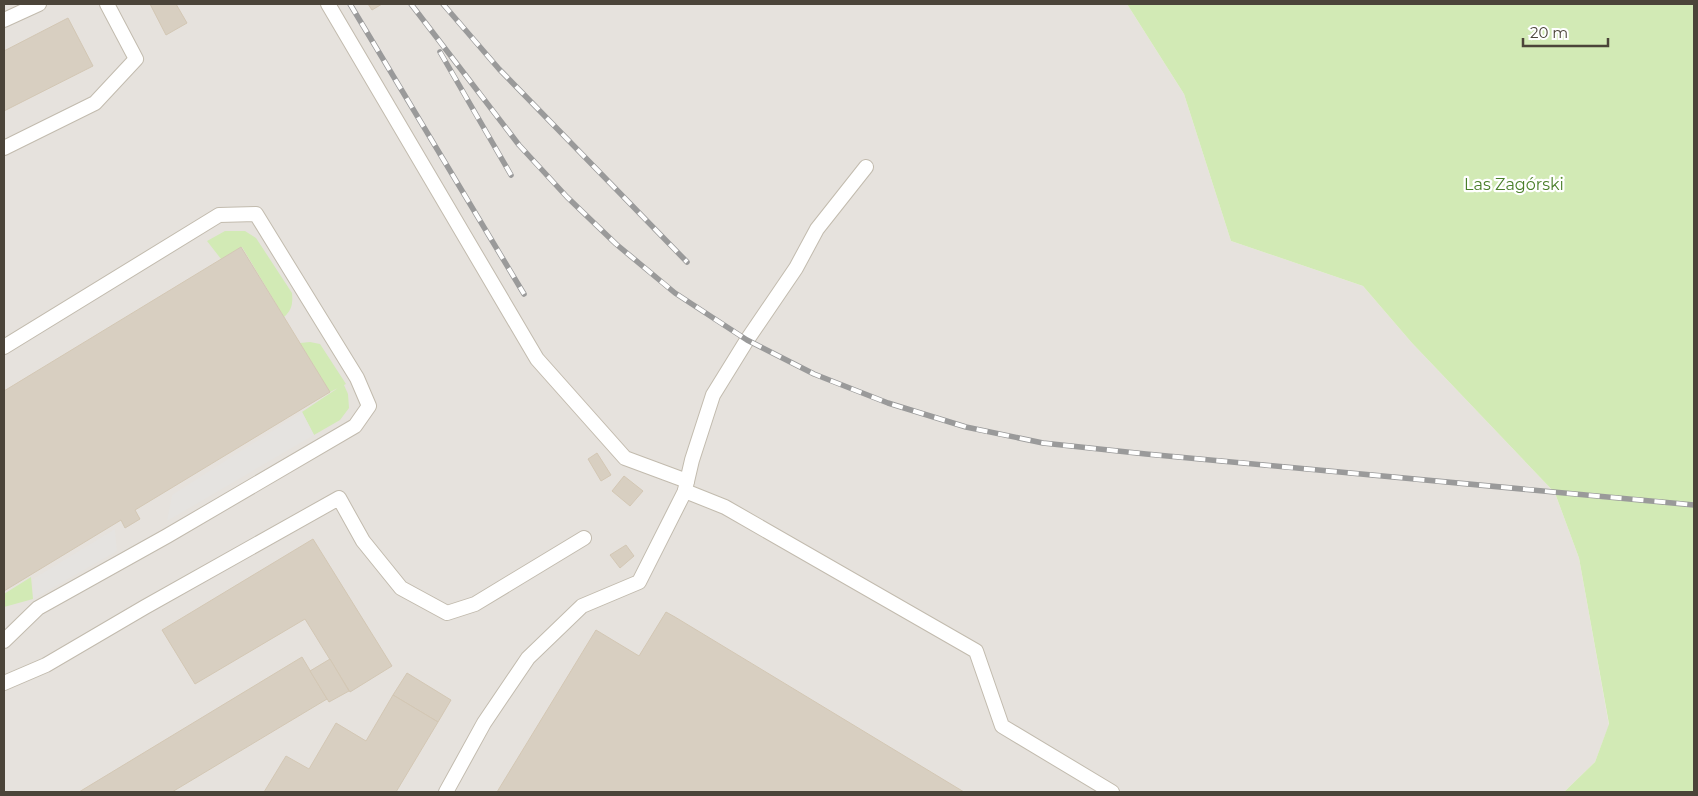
<svg xmlns="http://www.w3.org/2000/svg" width="1698" height="796" viewBox="0 0 1698 796" font-family="Montserrat,sans-serif">
<style>
.industrial{fill:#e6e2dd}
.green{fill:#d2eab5}
.parking{fill:#e5e3e0}
.building{fill:#d8cfc1;stroke:#d3c7b4}
.lines{fill:none;stroke-linecap:round;stroke-linejoin:round}
.service-casing{stroke:#c2bbae;stroke-width:16}
.service{stroke:#fff;stroke-width:14}
.rail-casing{stroke:#9a9a9a;stroke-width:5.5}
.rail{stroke:#fff;stroke-width:4;stroke-dasharray:11;stroke-linecap:butt}
.labels{text-anchor:middle;stroke-width:4.5;stroke-linejoin:round;paint-order:stroke}
.park-label{font-size:16px;fill:#4a7f2a;stroke:#fff}
</style>
<rect width="100%" height="100%" fill="#f6f3ec"/>
<polygon class="industrial" points="4,4 1127,4 1184,94 1231,241 1363,286 1412,343 1555,493 1579,558 1609,725 1595,762 1564,792 4,792"/>
<g class="green">
<polygon points="1127,4 1694,4 1694,792 1564,792 1595,762 1609,724 1579,558 1555,493 1412,343 1363,286 1231,241 1184,94"/>
<path d="M225,231H245L256,238L292,293C293,303 292,310 284,317L242,247L221,259L207,241Z"/>
<polygon points="310,342 320,344 346,384 344,385 348,394 349,408 340,420 314,435 302,412 338,388 330,392 300,343"/>
<polygon points="31,577 33,599 4,607 4,594"/>
</g>
<g class="parking">
<polygon points="302,412 314,435 167,521 172,495"/>
<polygon points="115,529 117,551 33,599 33,579"/>
</g>
<g class="building">
<polygon points="150,4 176,4 187,23 166,35"/>
<polygon points="368,4 382,4 372,10"/>
<polygon points="68,18 93,66 4,111 4,51"/>
<polygon points="241,247 330,392 135,510 140,519 125,528 121,520 4,591 4,391"/>
<polygon points="597,453 611,475 601,481 588,459"/>
<polygon points="624,476 643,491 630,506 612,491"/>
<polygon points="313,539 392,666 350,692 305,619 195,684 162,630"/>
<polygon points="626,545 634,556 620,568 610,555"/>
<polygon points="666,612 675,617 964,792 497,792 596,630 639,656"/>
<polygon points="302,657 327,699 172,792 79,792"/>
<polygon points="330,659 349,691 329,702 310,671"/>
<polygon points="407,673 451,700 438,722 393,695"/>
<polygon points="393,695 438,722 396,792 264,792 286,756 309,769 336,723 366,741"/>
</g>
<g class="lines">
<defs>
<g id="service">
<polyline points="328,4 537,359 625,458 687,481"/>
<polyline points="4,20 39,4"/>
<polyline points="4,148 95,103 136,59 107,4"/>
<polyline points="4,347 219,215 256,214 357,378 369,406 355,426 167,536 38,608 4,641"/>
<polyline points="685,490 692,460 713,395 747,340 796,268 817,229 866,167"/>
<polyline points="4,683 46,665 145,607 339,498 363,541 401,588 447,613 475,604 584,538"/>
<polyline points="446,792 484,723 528,658 582,606 639,582 685,491 725,507 976,651 1002,726 1112,792"/>
</g>
</defs>
<use href="#service" class="service-casing"/>
<use href="#service" class="service"/>
<defs>
<g id="rail">
<polyline points="350,4 524,294"/>
<polyline points="411,4 519,145 567,197 616,244 675,293 747,340 814,374 888,403 966,427 1043,443 1146,454 1694,505"/>
<polyline points="443,4 499,69 687,262"/>
<polyline points="440,52 511,175"/>
</g>
</defs>
<use href="#rail" class="rail-casing"/>
<use href="#rail" class="rail"/>
</g>
<g class="labels">
<g class="park-label">
<text x="1514" y="190">Las Zagórski</text>
</g>
</g>
<rect width="1698" height="796" fill="none" stroke="#4b4439" stroke-width="10"/>
<path d="M1523 38v8h85v-8" fill="none" stroke="#4b4439" stroke-width="2.5"/>
<text x="1530" y="38" font-size="15" fill="#4b4439" stroke="#ffffff" stroke-width="4" paint-order="stroke">20 m</text>
</svg>
